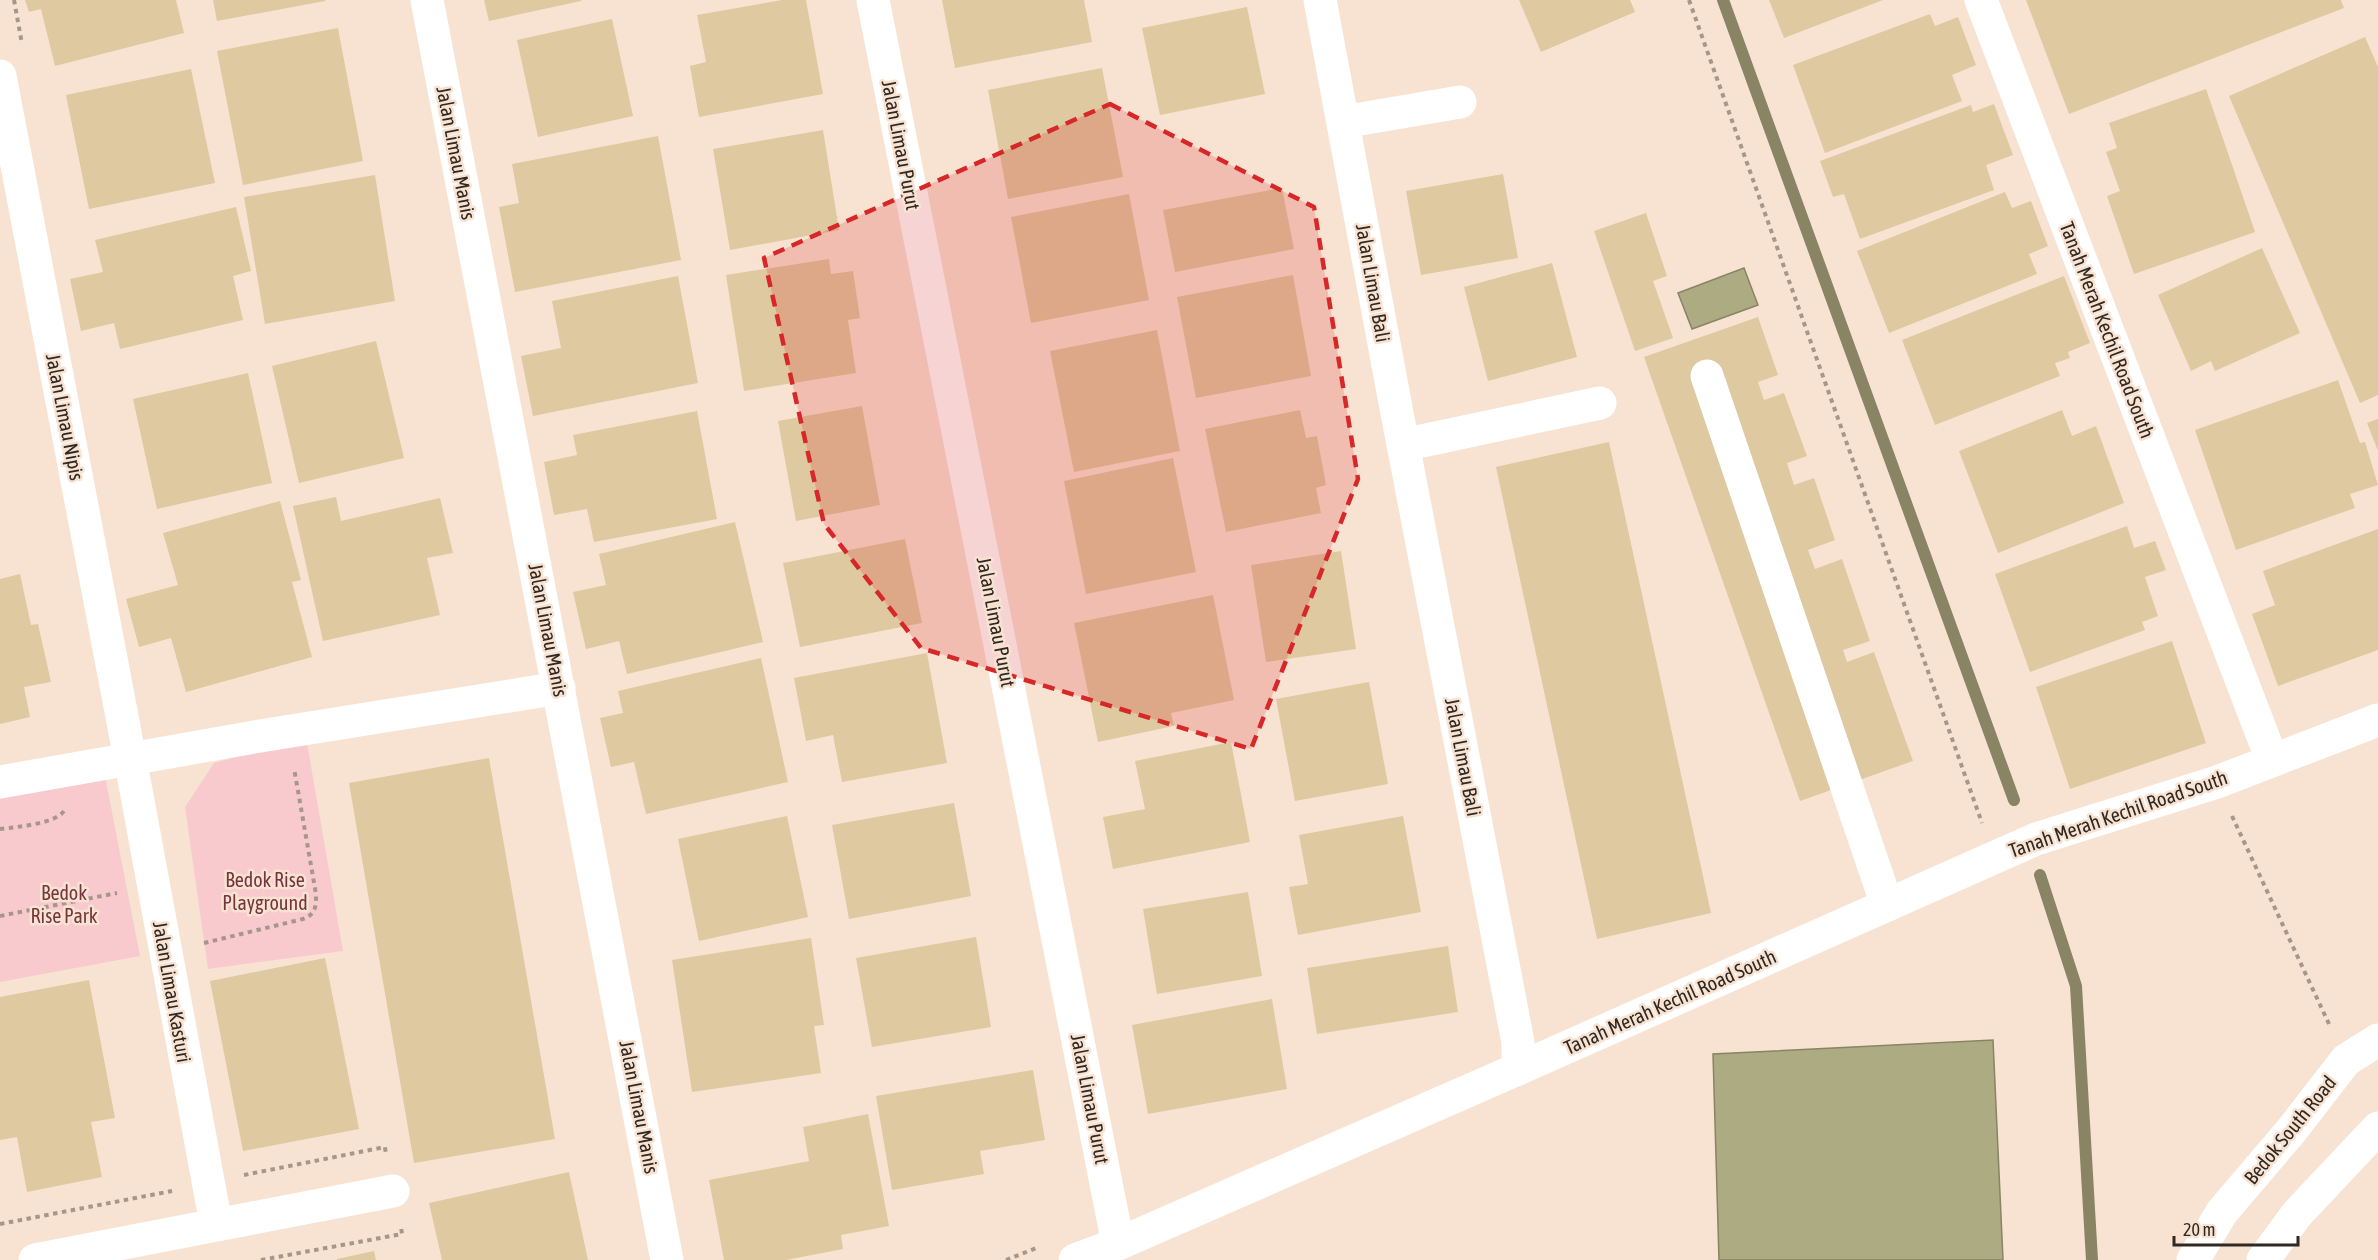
<svg xmlns="http://www.w3.org/2000/svg" width="2378" height="1260" viewBox="0 0 2378 1260" font-family="'Asap Condensed',sans-serif">
<style>
.green{fill:#f8cace}
.water{fill:#adab81;stroke:#888464;stroke-width:1.5}
.lines{fill:none;stroke-linecap:round;stroke-linejoin:round}
.stream{stroke:#888464;stroke-width:12}
.building{fill:#dfc9a1}
.path{stroke:#a7978a;stroke-width:4;stroke-dasharray:4.5 4.5;stroke-linecap:butt}
.minor{stroke:#fff;stroke-width:33}
.secondary{stroke:#fff;stroke-width:33}
.marked{fill:#d62828;fill-opacity:0.2;stroke:#d62828;stroke-width:4.5;stroke-dasharray:12 8;stroke-linejoin:round}
.labels{text-anchor:middle;stroke-width:5;stroke-linejoin:round;paint-order:stroke}
.street-label{font-size:20px;fill:#302822;stroke:#f8e3d2}
.park-label{font-size:20px;fill:#75363f;stroke:#f8e3d2}
</style>
<rect width="100%" height="100%" fill="#f8e3d2"/>
<g class="green">
<polygon points="306,737 343,951 208,969 185,807 214,763"/>
<polygon points="105,776 140,956 0,982 0,795"/>
</g>
<g class="water">
<polygon points="1744,268 1758,305 1692,329 1678,293"/>
<polygon points="1993,1040 2003,1260 1719,1260 1713,1054"/>
</g>
<g class="lines">
<g class="stream">
<polyline points="1723,0 2014,800"/>
<polyline points="2040,875 2076,986 2092,1260"/>
</g>
</g>
<g class="building">
<polygon points="25,0 176,0 184,33 55,66 41,9 29,12"/>
<polygon points="213,0 325,0 325,1 217,21"/>
<polygon points="484,0 581,0 581,1 489,21"/>
<polygon points="782,0 806,0 823,94 699,117 690,66 706,62 697,15"/>
<polygon points="942,0 1084,0 1092,42 955,68"/>
<polygon points="1519,0 1630,0 1635,12 1541,52"/>
<polygon points="1769,0 1883,0 1784,38"/>
<polygon points="2026,0 2341,0 2344,8 2069,114"/>
<polygon points="1247,7 1265,94 1160,115 1142,28"/>
<polygon points="1930,14 1935,26 1958,17 1976,65 1952,75 1962,101 1825,153 1793,65"/>
<polygon points="612,19 633,116 538,137 517,40"/>
<polygon points="338,28 363,161 243,185 217,51"/>
<polygon points="2365,37 2378,67 2378,395 2360,403 2229,96"/>
<polygon points="1102,68 1123,177 1008,199 988,90"/>
<polygon points="191,69 215,183 89,209 66,95"/>
<polygon points="2206,89 2255,232 2134,274 2107,196 2120,191 2106,152 2117,148 2109,123"/>
<polygon points="1994,104 2013,155 1986,165 1994,190 1860,239 1844,194 1833,197 1820,161 1971,105 1973,112"/>
<polygon points="823,130 839,230 730,250 713,149"/>
<polygon points="658,136 681,260 515,292 499,207 519,203 512,164"/>
<polygon points="1503,174 1518,258 1421,275 1406,191"/>
<polygon points="375,175 395,301 265,324 244,197"/>
<polygon points="1282,188 1294,249 1175,272 1163,210"/>
<polygon points="2005,192 2012,208 2031,201 2048,246 2029,254 2037,274 1889,333 1857,251"/>
<polygon points="1129,194 1149,300 1031,323 1011,217"/>
<polygon points="236,207 251,271 233,276 243,320 120,349 114,323 81,331 70,279 103,272 95,240"/>
<polygon points="1646,213 1667,276 1653,281 1673,338 1635,351 1594,231"/>
<polygon points="2262,248 2300,333 2215,371 2211,361 2191,371 2158,295"/>
<polygon points="829,259 831,274 853,271 860,318 848,320 856,373 744,391 726,275"/>
<polygon points="1552,263 1577,357 1488,381 1464,287"/>
<polygon points="1293,275 1311,376 1196,398 1177,297"/>
<polygon points="678,276 698,383 533,416 521,356 561,348 552,301"/>
<polygon points="2064,276 2090,343 2068,352 2070,358 2055,363 2060,376 1935,425 1902,340"/>
<polygon points="1758,317 1778,375 1758,382 1764,400 1784,393 1807,456 1787,463 1794,485 1814,478 1835,540 1808,550 1815,569 1842,559 1870,641 1843,650 1847,662 1874,652 1913,761 1800,801 1644,357"/>
<polygon points="1157,330 1180,451 1074,472 1050,351"/>
<polygon points="376,341 404,458 299,483 272,366"/>
<polygon points="248,373 272,483 157,509 133,399"/>
<polygon points="2338,380 2360,443 2365,442 2378,485 2350,494 2355,508 2236,550 2195,430"/>
<polygon points="862,406 880,505 796,521 778,421"/>
<polygon points="1300,410 1306,438 1317,436 1326,485 1316,488 1321,513 1226,532 1205,429"/>
<polygon points="2062,410 2072,436 2096,426 2124,503 1998,553 1959,451"/>
<polygon points="697,411 717,519 594,542 587,509 554,515 544,462 577,455 573,435"/>
<polygon points="2378,419 2378,451 2367,423"/>
<polygon points="1609,442 1711,913 1597,939 1496,467"/>
<polygon points="1173,458 1196,572 1086,594 1064,481"/>
<polygon points="336,497 341,521 440,498 453,553 427,558 440,615 323,641 293,506"/>
<polygon points="280,501 301,580 292,582 312,657 186,692 171,638 139,647 126,599 178,585 163,533"/>
<polygon points="735,522 763,642 627,674 619,641 586,649 573,592 606,585 599,554"/>
<polygon points="2127,526 2134,548 2155,541 2166,570 2145,577 2158,616 2142,622 2145,630 2030,672 1995,574"/>
<polygon points="2378,529 2378,650 2278,686 2252,614 2275,605 2263,571"/>
<polygon points="905,539 922,623 800,647 783,563"/>
<polygon points="1341,551 1356,649 1266,662 1251,565"/>
<polygon points="20,574 31,625 38,624 51,682 24,687 30,717 0,724 0,579"/>
<polygon points="1213,595 1234,700 1171,713 1174,726 1098,742 1074,623"/>
<polygon points="2172,641 2206,743 2070,789 2036,687"/>
<polygon points="927,653 947,763 842,782 833,735 806,741 794,678"/>
<polygon points="761,658 788,782 646,814 634,762 611,767 600,718 623,713 618,691"/>
<polygon points="1369,682 1388,784 1295,801 1276,699"/>
<polygon points="1231,742 1250,842 1113,869 1103,817 1145,809 1135,761"/>
<polygon points="489,758 555,1139 414,1163 349,783"/>
<polygon points="954,803 971,896 849,919 832,825"/>
<polygon points="787,816 808,917 699,941 678,839"/>
<polygon points="1403,816 1421,912 1298,935 1289,887 1308,884 1299,835"/>
<polygon points="1248,892 1262,976 1157,994 1143,909"/>
<polygon points="976,937 991,1027 872,1047 856,958"/>
<polygon points="811,938 824,1025 814,1026 821,1073 692,1092 672,960"/>
<polygon points="1448,946 1458,1012 1317,1034 1307,968"/>
<polygon points="325,958 359,1129 243,1151 210,981"/>
<polygon points="89,980 115,1118 91,1122 102,1177 27,1192 17,1137 0,1140 0,997"/>
<polygon points="1272,999 1287,1089 1148,1114 1132,1025"/>
<polygon points="1033,1070 1045,1140 980,1151 984,1174 892,1190 876,1096"/>
<polygon points="868,1114 889,1226 841,1235 843,1249 786,1260 724,1260 709,1180 809,1161 803,1127"/>
<polygon points="569,1172 588,1260 442,1260 429,1203"/>
<polygon points="374,1251 376,1260 337,1260 337,1259"/>
</g>
<g class="lines">
<g class="path">
<polyline points="14,0 22,44"/>
<polyline points="1689,0 1982,823"/>
<polyline points="2232,816 2329,1024"/>
<path d="M0,829C16,827 55,824 64,811"/>
<polyline points="0,916 117,893"/>
<path d="M204,943L303,919C316,914 316,907 316,894L294,768"/>
<polyline points="244,1175 385,1147 386,1155"/>
<polyline points="0,1224 172,1191"/>
<polyline points="261,1260 402,1234 401,1227"/>
<polyline points="1006,1260 1039,1247"/>
</g>
<g class="minor">
<polyline points="427,0 667,1260"/>
<polyline points="873,0 1118,1244"/>
<polyline points="1320,0 1397,413 1518,1042 1518,1069"/>
<polyline points="1981,0 2272,760"/>
<polyline points="0,76 136,790 216,1224"/>
<polyline points="1343,122 1460,102"/>
<polyline points="1707,376 1887,905"/>
<polyline points="1403,445 1600,403"/>
<polyline points="0,782 260,736 559,688"/>
<polyline points="35,1260 393,1191"/>
<polyline points="1075,1260 1118,1244 1518,1069 2036,839 2217,782 2378,720"/>
</g>
<g class="secondary">
<polyline points="2193,1260 2222,1212 2291,1131 2346,1060 2378,1040"/>
<polyline points="2263,1260 2297,1214 2378,1128"/>
</g>
</g>
<path class="marked" d="M1110,104L1314,207L1358,479L1251,749L921,648L824,524L764,258Z"/>
<g class="labels">
<g class="street-label">
<text transform="translate(901 145) rotate(79)" y="7">Jalan Limau Purut</text>
<text transform="translate(456 153) rotate(79)" y="7">Jalan Limau Manis</text>
<text transform="translate(1373 283) rotate(80)" y="7">Jalan Limau Bali</text>
<text transform="translate(2107 330) rotate(69)" y="7">Tanah Merah Kechil Road South</text>
<text transform="translate(65 417) rotate(79)" y="7">Jalan Limau Nipis</text>
<text transform="translate(996 622) rotate(79)" y="7">Jalan Limau Purut</text>
<text transform="translate(548 630) rotate(79)" y="7">Jalan Limau Manis</text>
<text transform="translate(1463 757) rotate(79)" y="7">Jalan Limau Bali</text>
<text transform="translate(2118 814) rotate(-19)" y="7">Tanah Merah Kechil Road South</text>
<text transform="translate(172 992) rotate(80)" y="7">Jalan Limau Kasturi</text>
<text transform="translate(1670 1002) rotate(-24)" y="7">Tanah Merah Kechil Road South</text>
<text transform="translate(1090 1099) rotate(79)" y="7">Jalan Limau Purut</text>
<text transform="translate(639 1107) rotate(79)" y="7">Jalan Limau Manis</text>
<text transform="translate(2290 1130) rotate(-51)" y="7">Bedok South Road</text>
</g>
<g class="park-label">
<text x="265" y="887">Bedok Rise<tspan x="265" dy="23">Playground</tspan></text>
<text x="64" y="900">Bedok<tspan x="64" dy="23">Rise Park</tspan></text>
</g>
</g>
<path d="M2174 1236v9h124v-9" fill="none" stroke="#302822" stroke-width="3"/>
<text x="2183" y="1236" font-size="18" fill="#302822" stroke="#f8e3d2" stroke-width="4.5" paint-order="stroke">20 m</text>
</svg>
